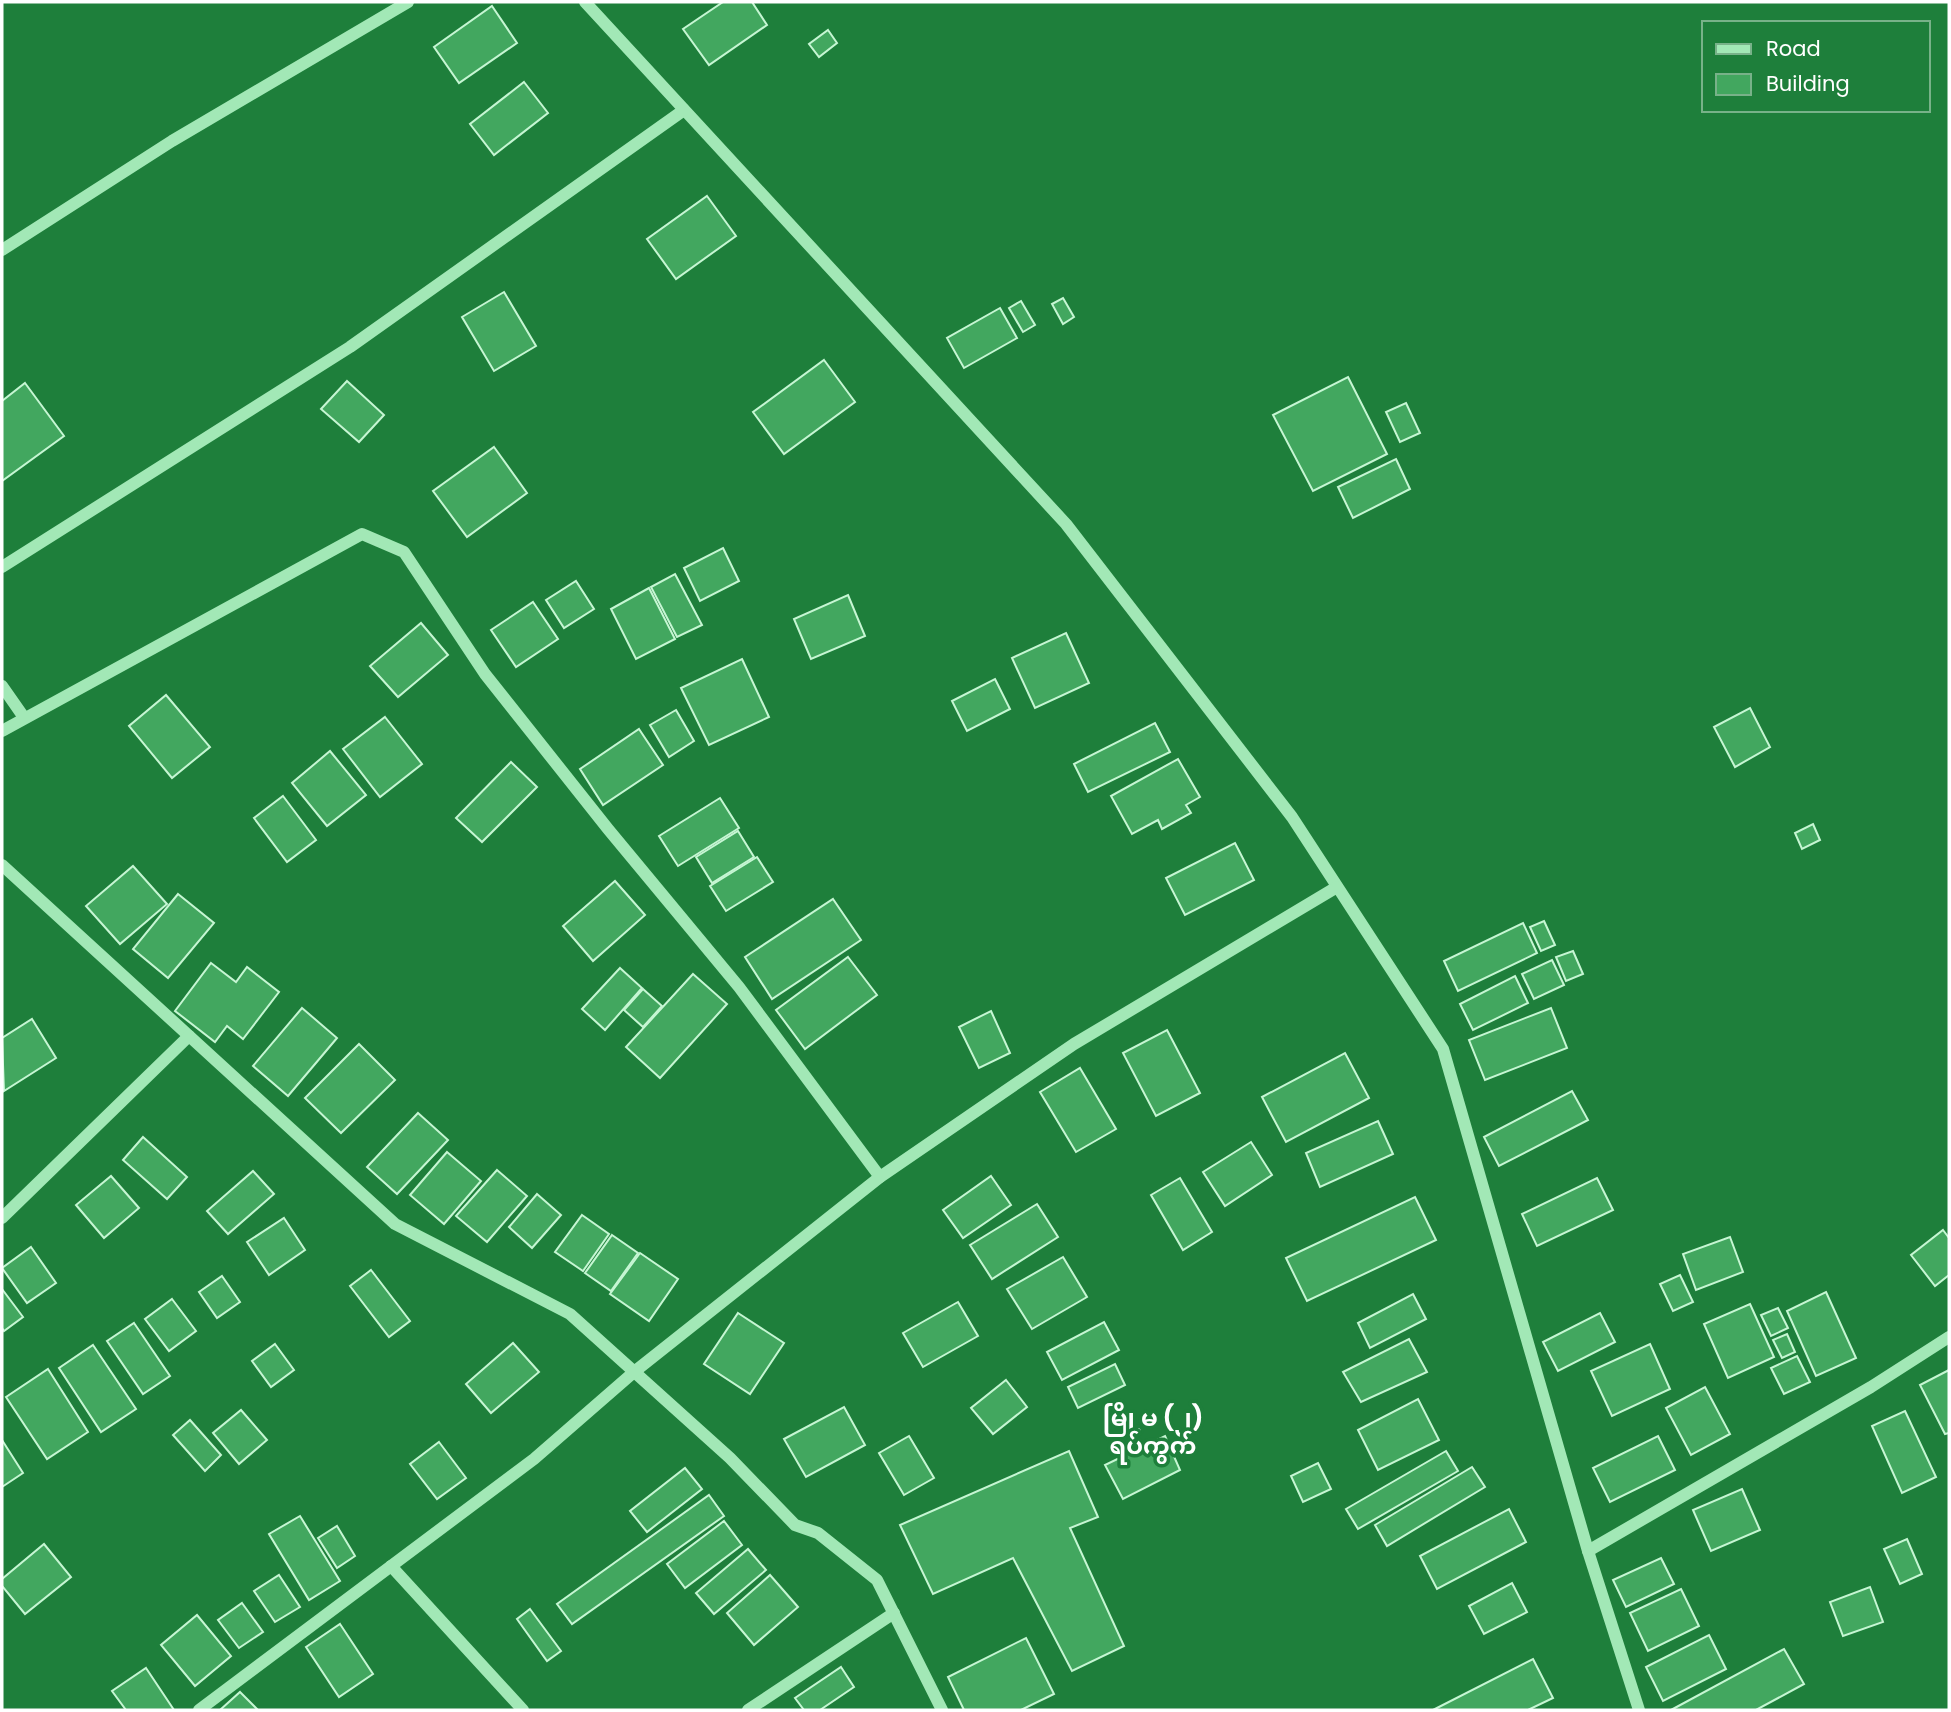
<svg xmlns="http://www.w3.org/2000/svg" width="1951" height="1712" viewBox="0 0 1951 1712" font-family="Poppins,'Noto Sans Myanmar',sans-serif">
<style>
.building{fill:#42a75f;stroke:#c6f6d3;stroke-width:2}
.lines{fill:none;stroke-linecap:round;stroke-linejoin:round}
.minor{stroke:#a2e8b6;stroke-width:12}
.labels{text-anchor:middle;stroke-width:7;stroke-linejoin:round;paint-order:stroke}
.quarter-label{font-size:24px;font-weight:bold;fill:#fff;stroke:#1e7f3b}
</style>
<rect width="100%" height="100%" fill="#1e7f3b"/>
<g class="building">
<polygon points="723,2 752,2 767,25 709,65 683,29"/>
<polygon points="492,6 517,43 459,83 434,47"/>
<polygon points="828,30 837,43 819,57 809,44"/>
<polygon points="524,82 548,113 494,155 470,124"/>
<polygon points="707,196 736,236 676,279 647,239"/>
<polygon points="504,292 536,346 494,371 462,317"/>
<polygon points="1063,298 1074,317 1063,324 1052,304"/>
<polygon points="1021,301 1035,325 1023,332 1009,308"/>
<polygon points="1000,308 1017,338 964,368 947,338"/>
<polygon points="824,360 855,402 784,454 753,412"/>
<polygon points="1348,377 1387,454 1313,491 1273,415"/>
<polygon points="347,381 384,415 359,442 321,409"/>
<polygon points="25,383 64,436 2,481 2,401"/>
<polygon points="1406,403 1420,433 1400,442 1386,412"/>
<polygon points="494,447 527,493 467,537 433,491"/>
<polygon points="1396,459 1410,489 1353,518 1338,487"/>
<polygon points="723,548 739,581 700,601 684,568"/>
<polygon points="675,574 702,625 677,637 651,587"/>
<polygon points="576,581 594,609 564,628 546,600"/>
<polygon points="649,588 675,639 636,659 611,609"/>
<polygon points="848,595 865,636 811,659 794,619"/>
<polygon points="533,602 558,639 516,667 491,630"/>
<polygon points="421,623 448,655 398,697 370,666"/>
<polygon points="1066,633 1089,683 1035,708 1012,658"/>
<polygon points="742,659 769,717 709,745 681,688"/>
<polygon points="995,679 1010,709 967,731 952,701"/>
<polygon points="166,695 210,747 172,778 129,726"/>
<polygon points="1750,708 1770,747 1735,767 1714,727"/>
<polygon points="676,710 694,741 669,757 650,725"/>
<polygon points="385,717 422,764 380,797 343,749"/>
<polygon points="1155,723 1170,752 1088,792 1074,764"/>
<polygon points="639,729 663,765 603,805 580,769"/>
<polygon points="330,751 366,795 327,826 292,783"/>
<polygon points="1178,759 1200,797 1186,805 1191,813 1162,829 1158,820 1132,834 1111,796"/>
<polygon points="511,762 537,787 482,842 456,818"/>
<polygon points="283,796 316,840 287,862 254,818"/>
<polygon points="720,798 739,828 678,866 659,836"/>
<polygon points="1813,824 1820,840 1802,849 1795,833"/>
<polygon points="738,831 754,857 712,883 696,857"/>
<polygon points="1235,843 1254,880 1185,915 1166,878"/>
<polygon points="757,857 773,882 726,911 710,886"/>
<polygon points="133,866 167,904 120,944 86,906"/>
<polygon points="615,881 645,915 593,961 563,926"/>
<polygon points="178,894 214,923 168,978 133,949"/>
<polygon points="833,899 861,940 772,999 745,957"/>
<polygon points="1544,921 1555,945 1541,951 1530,927"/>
<polygon points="1523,923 1537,953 1458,991 1444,961"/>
<polygon points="1573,951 1583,974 1566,981 1556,957"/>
<polygon points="848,957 877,995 805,1049 776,1010"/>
<polygon points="1552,960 1564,985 1534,999 1522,974"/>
<polygon points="211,963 236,982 247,967 279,992 243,1039 227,1026 215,1042 175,1011"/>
<polygon points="620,968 642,988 605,1030 582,1009"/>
<polygon points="693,974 727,1004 660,1078 626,1047"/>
<polygon points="1515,976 1528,1003 1473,1030 1460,1004"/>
<polygon points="643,989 662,1006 643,1027 624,1010"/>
<polygon points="302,1008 337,1038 288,1096 253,1066"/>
<polygon points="1551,1008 1567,1048 1485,1080 1469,1040"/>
<polygon points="991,1011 1010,1053 979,1068 959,1027"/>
<polygon points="32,1019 56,1058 4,1091 2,1038"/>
<polygon points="1167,1030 1200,1093 1156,1116 1123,1053"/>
<polygon points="359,1044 395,1080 341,1133 305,1098"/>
<polygon points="1345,1053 1369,1098 1286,1142 1262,1097"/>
<polygon points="1080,1068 1116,1129 1076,1152 1040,1092"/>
<polygon points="1572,1091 1588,1120 1499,1166 1484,1137"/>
<polygon points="418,1113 448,1140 397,1194 367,1167"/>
<polygon points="1378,1121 1393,1154 1320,1187 1306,1153"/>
<polygon points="143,1137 187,1177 167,1199 123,1160"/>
<polygon points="1251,1142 1272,1175 1225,1206 1203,1172"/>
<polygon points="447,1152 481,1181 444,1224 410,1195"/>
<polygon points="497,1170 527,1196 487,1242 456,1216"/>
<polygon points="253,1171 274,1194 228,1234 207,1211"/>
<polygon points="111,1176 139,1208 104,1238 76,1205"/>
<polygon points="991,1176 1011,1205 963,1238 943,1210"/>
<polygon points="1180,1178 1212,1232 1183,1250 1151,1195"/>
<polygon points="1597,1178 1613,1210 1537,1246 1522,1214"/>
<polygon points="537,1194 561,1215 532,1248 509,1227"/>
<polygon points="1415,1197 1436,1240 1307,1301 1286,1258"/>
<polygon points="1037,1204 1058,1237 992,1279 970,1245"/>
<polygon points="582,1215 609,1234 583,1271 555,1252"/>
<polygon points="284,1218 305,1250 269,1275 247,1242"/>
<polygon points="1943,1230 1949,1238 1949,1275 1935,1286 1911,1255"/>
<polygon points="612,1235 638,1253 611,1291 585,1273"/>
<polygon points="1730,1237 1743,1272 1696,1290 1683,1254"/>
<polygon points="31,1247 56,1283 27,1303 2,1268"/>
<polygon points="640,1253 678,1279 649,1321 610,1294"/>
<polygon points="1063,1257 1087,1297 1032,1329 1007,1289"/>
<polygon points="371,1270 410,1321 389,1337 350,1286"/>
<polygon points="1680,1275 1693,1302 1673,1311 1660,1284"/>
<polygon points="222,1276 240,1302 217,1318 199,1292"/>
<polygon points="2,1289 23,1317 4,1331 2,1328"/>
<polygon points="1826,1292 1856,1358 1816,1376 1787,1311"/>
<polygon points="1413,1294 1426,1319 1370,1348 1358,1323"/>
<polygon points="172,1299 196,1331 169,1351 145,1319"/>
<polygon points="958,1302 978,1336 923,1367 903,1333"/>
<polygon points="1750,1304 1774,1357 1728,1378 1704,1324"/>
<polygon points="1778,1308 1788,1328 1771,1336 1761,1315"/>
<polygon points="738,1313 784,1343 750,1394 704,1364"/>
<polygon points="1600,1313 1615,1342 1558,1371 1543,1342"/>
<polygon points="1104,1322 1119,1350 1062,1380 1047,1352"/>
<polygon points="134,1323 170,1376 143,1394 107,1341"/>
<polygon points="1787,1334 1795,1352 1782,1358 1773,1340"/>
<polygon points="1409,1339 1427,1372 1361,1402 1343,1372"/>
<polygon points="513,1343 539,1372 491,1413 466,1384"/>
<polygon points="275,1344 294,1370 271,1387 252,1361"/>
<polygon points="1650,1344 1670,1389 1612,1416 1591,1371"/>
<polygon points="93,1345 136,1409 101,1432 59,1368"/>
<polygon points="1797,1356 1810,1382 1784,1394 1771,1368"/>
<polygon points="1115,1364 1125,1385 1078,1408 1068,1387"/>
<polygon points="48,1369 88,1432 47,1459 6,1397"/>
<polygon points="1949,1370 1949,1433 1945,1434 1920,1385"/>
<polygon points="1006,1380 1027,1407 993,1434 971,1408"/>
<polygon points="1705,1387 1730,1434 1691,1455 1666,1408"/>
<polygon points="1418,1399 1439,1440 1378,1470 1358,1430"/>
<polygon points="844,1407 865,1445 806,1477 784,1439"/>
<polygon points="241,1410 267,1440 239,1464 213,1433"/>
<polygon points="1905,1411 1936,1477 1902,1493 1872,1426"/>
<polygon points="190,1420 221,1455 205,1471 173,1435"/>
<polygon points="909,1436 934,1478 904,1495 879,1453"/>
<polygon points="1165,1436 1180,1470 1123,1499 1105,1465"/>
<polygon points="1658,1436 1675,1470 1610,1502 1593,1468"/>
<polygon points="2,1440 23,1473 2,1487"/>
<polygon points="439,1442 466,1478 437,1499 410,1464"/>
<polygon points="1069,1451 1098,1517 1070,1528 1124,1646 1072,1671 1013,1558 933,1594 900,1525"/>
<polygon points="1446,1451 1458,1471 1358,1529 1346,1509"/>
<polygon points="1318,1463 1331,1489 1303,1502 1291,1476"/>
<polygon points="1472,1467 1485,1487 1387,1546 1375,1525"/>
<polygon points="685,1468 702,1489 647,1532 630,1511"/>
<polygon points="1742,1489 1760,1530 1711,1551 1693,1510"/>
<polygon points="709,1495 724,1516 572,1624 557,1604"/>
<polygon points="1509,1509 1526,1542 1437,1589 1420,1556"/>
<polygon points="300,1516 340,1581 309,1600 269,1534"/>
<polygon points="724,1521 742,1545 685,1588 667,1564"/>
<polygon points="337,1526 355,1556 337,1568 318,1538"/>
<polygon points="1907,1539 1922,1574 1900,1584 1884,1549"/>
<polygon points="44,1544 71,1577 25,1614 2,1586 2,1579"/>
<polygon points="748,1549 766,1570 714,1614 696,1593"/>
<polygon points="1661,1558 1674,1584 1626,1607 1613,1580"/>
<polygon points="279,1575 300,1607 275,1622 254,1591"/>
<polygon points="770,1575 798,1607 754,1645 727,1613"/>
<polygon points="1512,1583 1527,1612 1484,1634 1469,1606"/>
<polygon points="1870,1587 1883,1622 1843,1636 1830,1602"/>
<polygon points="1681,1589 1699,1626 1648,1651 1630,1613"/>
<polygon points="242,1603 263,1632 239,1648 218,1620"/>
<polygon points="530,1609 561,1651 547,1661 517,1619"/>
<polygon points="197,1615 231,1656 195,1686 161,1645"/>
<polygon points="340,1624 373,1674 339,1697 306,1647"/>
<polygon points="1709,1635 1726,1669 1663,1701 1646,1667"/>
<polygon points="1026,1638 1054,1694 1021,1710 964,1710 948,1677"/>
<polygon points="1784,1649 1804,1684 1756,1710 1671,1710"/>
<polygon points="1533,1659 1553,1698 1528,1710 1433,1710"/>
<polygon points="841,1667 854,1687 820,1710 804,1710 795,1698"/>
<polygon points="146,1668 174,1710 126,1710 112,1691"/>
<polygon points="240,1692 258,1710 220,1710"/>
</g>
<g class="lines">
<g class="minor">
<polyline points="585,2 1066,524 1292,817 1443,1049 1588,1551 1639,1710"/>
<polyline points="2,250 172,141 408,2"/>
<polyline points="2,567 350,347 684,110"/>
<polyline points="2,686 23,716"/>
<polyline points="2,731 362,534 404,552 485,674 608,829 739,987 880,1177"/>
<polyline points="2,865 395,1224 570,1314 730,1458 795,1525 818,1533 877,1580 942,1710"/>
<polyline points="2,1218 189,1036"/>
<polyline points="1588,1551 1871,1387 1949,1337"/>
<polyline points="391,1566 523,1710"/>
<polyline points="199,1710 534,1459 634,1372 880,1177 1074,1044 1337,887"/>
<polyline points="748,1710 894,1613"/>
</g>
</g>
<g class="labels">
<g class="quarter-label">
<text x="1153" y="1426">မြို့မ (၂)<tspan x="1153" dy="28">ရပ်ကွက်</tspan></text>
</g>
</g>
<rect width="1951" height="1712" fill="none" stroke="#ffffff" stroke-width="7"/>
<rect x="1702" y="21" width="228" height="91" fill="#1e7f3b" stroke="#78b289" stroke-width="2"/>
<rect x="1716" y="44" width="35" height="10" fill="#a2e8b6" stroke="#78b289" stroke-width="2"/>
<text x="1766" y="56" font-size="21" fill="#ffffff">Road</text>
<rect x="1716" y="74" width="35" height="21" fill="#42a75f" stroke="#78b289" stroke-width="2"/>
<text x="1766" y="91" font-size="21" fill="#ffffff">Building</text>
</svg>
